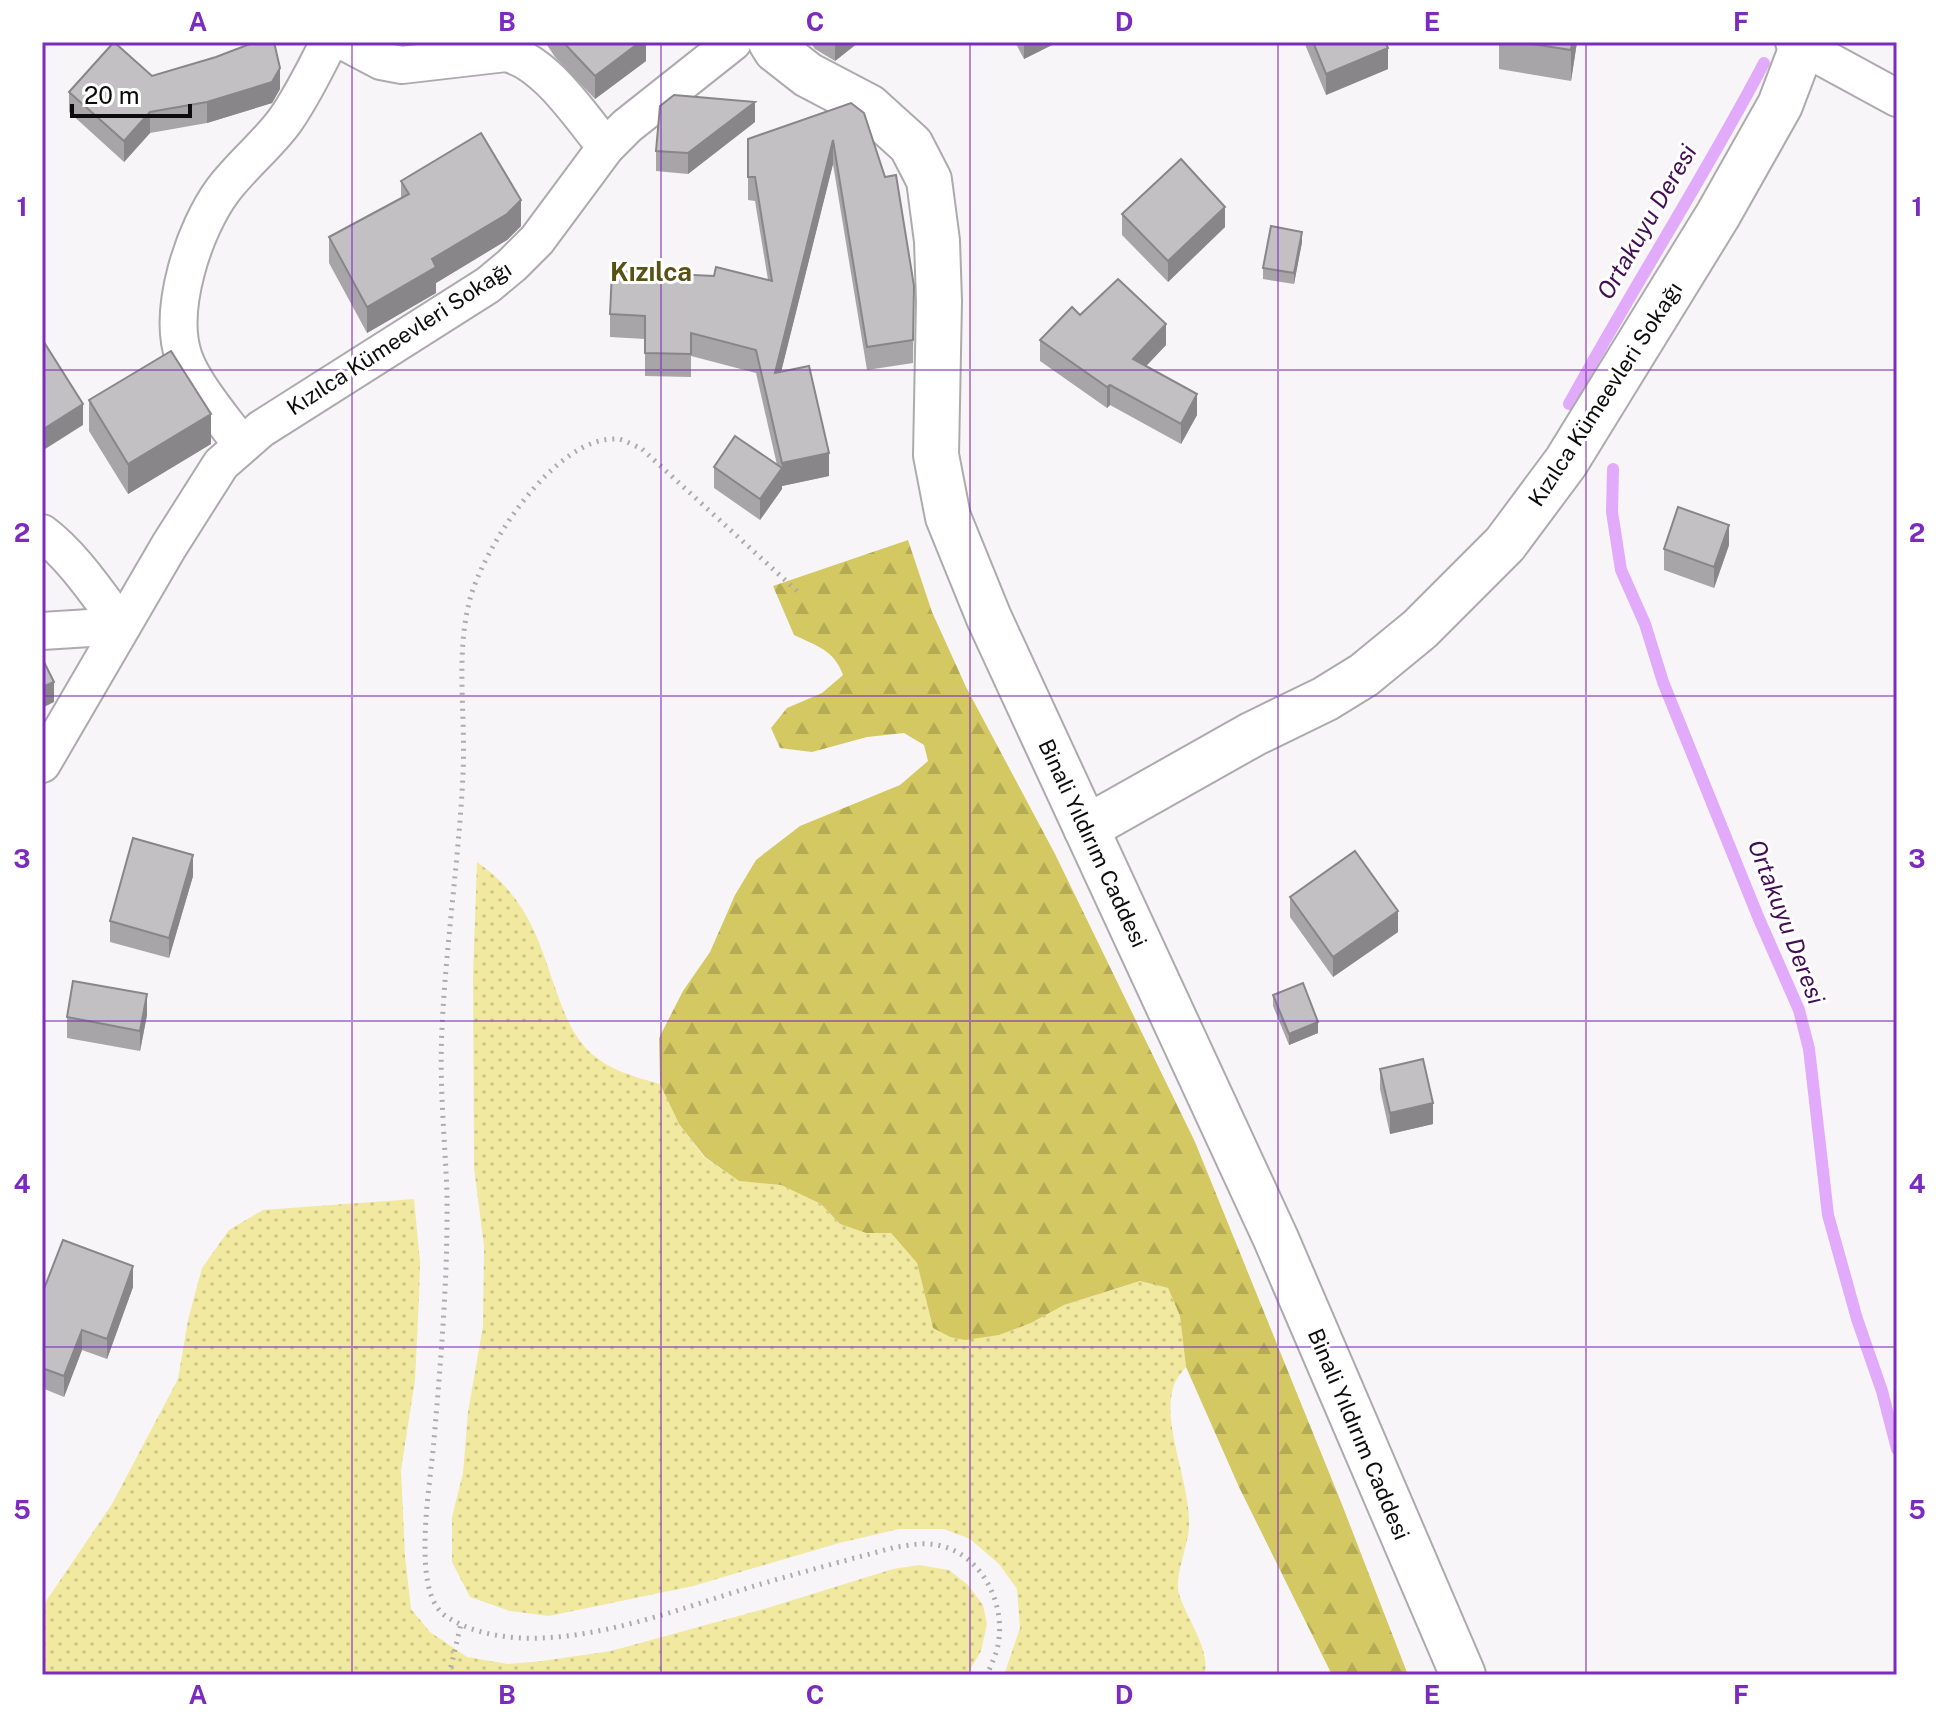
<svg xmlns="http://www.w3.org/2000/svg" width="1939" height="1717" viewBox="0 0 1939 1717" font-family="'Public Sans',sans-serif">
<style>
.grass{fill:url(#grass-dots)}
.forest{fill:url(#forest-firs)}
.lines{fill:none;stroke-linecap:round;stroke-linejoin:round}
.stream{stroke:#e2aafa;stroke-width:12}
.minor-casing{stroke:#adaaae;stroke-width:40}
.tertiary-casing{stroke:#adaaae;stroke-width:48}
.path{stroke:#adabae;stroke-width:5;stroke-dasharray:2 6;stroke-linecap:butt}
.minor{stroke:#fff;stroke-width:36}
.tertiary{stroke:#fff;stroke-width:44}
.wall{fill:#a7a5a8}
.shaded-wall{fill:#888688}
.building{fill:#c2c0c3;stroke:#888688;stroke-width:2}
.grid{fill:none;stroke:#7b2cbf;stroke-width:2;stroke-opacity:0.55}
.labels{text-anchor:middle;stroke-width:6;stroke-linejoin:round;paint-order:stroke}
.street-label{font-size:22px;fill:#0d0c0d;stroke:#fff}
.water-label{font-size:24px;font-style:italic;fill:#420d54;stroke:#fff}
.quarter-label{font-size:26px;font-weight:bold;fill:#595215;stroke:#fff}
.neatline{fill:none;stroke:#7b2cbf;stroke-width:3}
.grid-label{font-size:26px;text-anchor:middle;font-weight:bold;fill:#7b2cbf}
</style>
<defs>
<pattern id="grass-dots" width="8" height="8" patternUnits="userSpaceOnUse" patternTransform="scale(2)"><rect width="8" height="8" fill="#f1e99f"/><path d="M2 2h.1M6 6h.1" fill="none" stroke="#cdc788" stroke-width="1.8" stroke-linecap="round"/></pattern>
<pattern id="forest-firs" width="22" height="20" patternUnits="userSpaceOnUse" patternTransform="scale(2)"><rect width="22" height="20" fill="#d3c862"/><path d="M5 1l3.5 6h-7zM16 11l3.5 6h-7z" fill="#b4ab54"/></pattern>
</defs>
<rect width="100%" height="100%" fill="#f8f5f9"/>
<g class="grass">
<path d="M477,862C521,893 536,929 552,979C560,1001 568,1028 584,1046C604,1069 632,1076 660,1084L679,1124L704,1157L739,1181L781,1185L821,1204L840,1224L866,1233H891L917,1263L933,1328L950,1337L999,1335L1031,1323L1064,1305L1140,1281L1168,1288L1180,1316L1186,1367C1181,1373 1175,1380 1173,1388C1162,1428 1191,1483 1189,1528C1188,1546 1174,1577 1179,1594C1186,1618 1212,1651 1204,1675H1004L1020,1628L1017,1589L999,1564L970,1539L944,1529H899L839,1543L693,1586L549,1616L510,1611L470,1597L452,1562V1517L463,1473L468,1412L483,1326L484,1246L474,1168L473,975Z"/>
<polygon points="414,1199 420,1262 419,1298 415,1380 401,1470 405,1556 411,1609 430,1632 467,1657 508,1664 542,1661 611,1651 764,1609 893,1569 919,1565 949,1570 968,1585 983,1605 987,1624 981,1651 967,1675 42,1675 42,1607 112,1504 178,1379 188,1320 202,1268 229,1230 263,1210"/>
</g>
<path class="forest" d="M908,540L932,612L966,687L1055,854L1195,1142L1341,1502L1408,1675H1332L1239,1487L1186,1367L1180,1316L1168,1288L1140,1281L1064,1305L1031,1323L999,1335L965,1340L950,1337L933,1328L917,1263L891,1233H866L840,1224L821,1204L781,1185L739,1181L705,1157L679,1124L660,1084L659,1038L683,991L710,952L735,895L756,860L800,826L900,785L928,761L924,745L904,733L867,737L812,752L780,748L771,728L787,708L822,693L843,675C834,650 817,646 794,635L773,586Z"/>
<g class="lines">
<g class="stream">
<path d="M1569,404C1632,289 1703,179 1764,63"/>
<polyline points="1613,469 1612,512 1621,570 1645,624 1663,682 1759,919 1799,1010 1809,1049 1828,1215 1857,1319 1882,1391 1897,1449"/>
</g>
<defs>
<g id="minor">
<path d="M345,42L381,61L402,65L506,53C546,62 580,116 606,147"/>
<polyline points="1794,42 1897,98"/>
<path d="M241,444C223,419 194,386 184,358C167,310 194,229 223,190C241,166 266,146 284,122C302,97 315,69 329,42"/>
<path d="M42,533C74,557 98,595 122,626"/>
<polyline points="42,631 122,626"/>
<polyline points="42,764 169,546 221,464 261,429 488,285 512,265 537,240 606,147 627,126 733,42"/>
</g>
<g id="tertiary">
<polyline points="771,42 776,50 808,75 869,107 911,145 929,180 937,241 939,301 936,455 948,517 989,618 1276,1239 1463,1675"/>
<polyline points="1086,828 1253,734 1325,699 1364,675 1420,629 1505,544 1566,462 1718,215 1780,105 1804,42"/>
</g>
</defs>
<use href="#minor" class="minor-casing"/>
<use href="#tertiary" class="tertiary-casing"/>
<g class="path">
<path d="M797,591L642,449C635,446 625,440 618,439C555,435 484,547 470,599C455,656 466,716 463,774C459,859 446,943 442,1028C439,1084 445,1139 447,1194C448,1277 441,1358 434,1440C431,1474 425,1510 425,1545C425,1567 426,1604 447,1617C532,1670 672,1610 761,1584C806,1571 851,1559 896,1547C906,1546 917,1543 928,1544C977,1546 1007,1600 998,1645C996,1655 991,1665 987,1675"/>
<polyline points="449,1675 461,1624"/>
</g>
<use href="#minor" class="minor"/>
<use href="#tertiary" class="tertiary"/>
</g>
<g class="wall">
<polygon points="545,42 646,42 646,61 595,99 555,57"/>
<polygon points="810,42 859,42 835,61 815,49"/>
<polygon points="1015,42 1058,42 1024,59"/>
<polygon points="1304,42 1385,42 1388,69 1326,95"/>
<polygon points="1499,42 1577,42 1571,81 1499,69"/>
<polygon points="152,76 280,89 272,103 207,123 150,133 124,162 69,112 69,92"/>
<polygon points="851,103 914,286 913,363 867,370 833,164 781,372 829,476 782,486 782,485 782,489 760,520 714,488 714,467 777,465 756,373 691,356 691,377 645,376 645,339 610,337 610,314 768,280 755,201 748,200 748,139"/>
<polygon points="755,122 688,174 656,171 656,151"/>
<polygon points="401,181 521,226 507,240 436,283 436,293 367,333 329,263 329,237 401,198"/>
<polygon points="1122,214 1225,227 1168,282 1122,235"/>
<polygon points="1302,242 1294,284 1263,279 1263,268"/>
<polygon points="1080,315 1166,345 1146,366 1197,415 1181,444 1110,405 1107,408 1040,361 1040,340"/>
<polygon points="89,400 211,444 128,494 89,431"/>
<polygon points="1729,545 1714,588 1664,570 1664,549"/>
<polygon points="193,876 169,958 110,942 110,921"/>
<polygon points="1290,897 1398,932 1333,977 1290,917"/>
<polygon points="1273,995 1318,1033 1289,1045 1273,1006"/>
<polygon points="147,1015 140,1051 67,1038 67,1017"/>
<polygon points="1380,1069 1433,1124 1390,1134 1380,1089"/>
<polygon points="133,1287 107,1359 82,1350 64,1397 42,1388 42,1294"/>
</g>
<g class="shaded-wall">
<polygon points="640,42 646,42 646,61 595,99 595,76"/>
<polygon points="835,42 859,42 835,61"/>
<polygon points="1024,42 1058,42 1024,59"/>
<polygon points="1572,42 1577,42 1571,81 1571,50"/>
<polygon points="1388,48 1388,69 1326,95 1326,74"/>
<polygon points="280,68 280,89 272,103 207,123 207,102"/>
<polygon points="755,102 755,122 688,174 688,153"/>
<polygon points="150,112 150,133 124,162 124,141"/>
<polygon points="833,140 833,164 775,396 775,373"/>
<polygon points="521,200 521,226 507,240 436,283 436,293 367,333 367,307 432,259"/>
<polygon points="1225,207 1225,227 1168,282 1168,261"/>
<polygon points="1302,232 1302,242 1294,284 1294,273"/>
<polygon points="1166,324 1166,345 1133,380 1133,359"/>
<polygon points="1110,385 1110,405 1107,408 1107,387"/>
<polygon points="1197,394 1197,415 1181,444 1181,424"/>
<polygon points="83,404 83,425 42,451 42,430"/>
<polygon points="211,414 211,444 128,494 128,464"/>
<polygon points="829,453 829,476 782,486 782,463"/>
<polygon points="782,468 782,489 760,520 760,499"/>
<polygon points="1729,525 1729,545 1714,588 1714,567"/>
<polygon points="54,682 54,702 42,708 42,687"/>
<polygon points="193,855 193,876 169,958 169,938"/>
<polygon points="1398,911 1398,932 1333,977 1333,957"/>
<polygon points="147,994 147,1015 140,1051 140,1031"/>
<polygon points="1318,1022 1318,1033 1289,1045 1289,1034"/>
<polygon points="1433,1103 1433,1124 1390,1134 1390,1113"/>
<polygon points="133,1266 133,1287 107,1359 107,1339"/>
<polygon points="82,1330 82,1350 64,1397 64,1376"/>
</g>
<g class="building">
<polygon points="114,42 152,76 216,57 255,42 274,42 280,68 272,82 207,102 150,112 124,141 69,92"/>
<polygon points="563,42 640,42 595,76"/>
<polygon points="1313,42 1385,42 1388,48 1326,74"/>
<polygon points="1519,42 1572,42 1571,50"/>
<polygon points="674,95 755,102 688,153 656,151 660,106"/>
<polygon points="851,103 864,113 885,177 896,175 914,286 913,340 867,347 833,140 775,373 809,366 829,453 782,463 756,350 691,333 691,354 645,353 645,316 610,314 612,271 714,276 716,267 772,281 755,177 748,177 748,139"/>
<polygon points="481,133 521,200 507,214 432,259 436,267 367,307 329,237 409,194 401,181"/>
<polygon points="1181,159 1225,207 1168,261 1122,214"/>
<polygon points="1271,226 1302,232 1294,273 1263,268"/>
<polygon points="1118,279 1166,324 1133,359 1197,394 1181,424 1110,385 1107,387 1040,340 1072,307 1080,315"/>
<polygon points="42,339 83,404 42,430"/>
<polygon points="171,351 211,414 128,464 89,400"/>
<polygon points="735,436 782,468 760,499 714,467"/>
<polygon points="1678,507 1729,525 1714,567 1664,549"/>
<polygon points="42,658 54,682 42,687"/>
<polygon points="133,838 193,855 169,938 110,921"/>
<polygon points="1355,851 1398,911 1333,957 1290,897"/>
<polygon points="73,981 147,994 140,1031 67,1017"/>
<polygon points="1303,983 1318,1022 1289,1034 1273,995"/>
<polygon points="1423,1059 1433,1103 1390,1113 1380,1069"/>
<polygon points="63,1240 133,1266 107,1339 82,1330 64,1376 42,1368 42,1294"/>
</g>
<path class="grid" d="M352,42V1675M661,42V1675M970,42V1675M1278,42V1675M1586,42V1675M42,370H1897M42,696H1897M42,1021H1897M42,1347H1897"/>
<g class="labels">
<g class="street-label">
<text transform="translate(399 338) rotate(-33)" y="8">Kızılca Kümeevleri Sokağı</text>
<text transform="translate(1605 394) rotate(-57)" y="8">Kızılca Kümeevleri Sokağı</text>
<text transform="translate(1093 843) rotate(65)" y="8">Binali Yıldırım Caddesi</text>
<text transform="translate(1359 1434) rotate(67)" y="8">Binali Yıldırım Caddesi</text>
</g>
<g class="water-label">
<text transform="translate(1647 222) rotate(-60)" y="8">Ortakuyu Deresi</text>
<text transform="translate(1786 922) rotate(69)" y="8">Ortakuyu Deresi</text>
</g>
<g class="quarter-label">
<text x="651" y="281">Kızılca</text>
</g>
</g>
<rect width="1939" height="1717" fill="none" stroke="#ffffff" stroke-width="88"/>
<path d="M72 104v12h118v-12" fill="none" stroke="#0d0c0d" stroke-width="4"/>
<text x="84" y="104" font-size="24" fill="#0d0c0d" stroke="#ffffff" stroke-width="6" paint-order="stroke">20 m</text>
<rect x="44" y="44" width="1851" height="1629" class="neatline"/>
<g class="grid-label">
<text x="198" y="31">A</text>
<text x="507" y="31">B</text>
<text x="815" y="31">C</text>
<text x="1124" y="31">D</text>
<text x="1432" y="31">E</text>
<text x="1741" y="31">F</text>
<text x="22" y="216">1</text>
<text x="1917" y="216">1</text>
<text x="22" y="542">2</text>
<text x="1917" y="542">2</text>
<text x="22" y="868">3</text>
<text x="1917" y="868">3</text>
<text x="22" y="1193">4</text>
<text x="1917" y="1193">4</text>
<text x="22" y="1519">5</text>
<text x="1917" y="1519">5</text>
<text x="198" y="1704">A</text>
<text x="507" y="1704">B</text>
<text x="815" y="1704">C</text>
<text x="1124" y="1704">D</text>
<text x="1432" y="1704">E</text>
<text x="1741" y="1704">F</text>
</g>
</svg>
